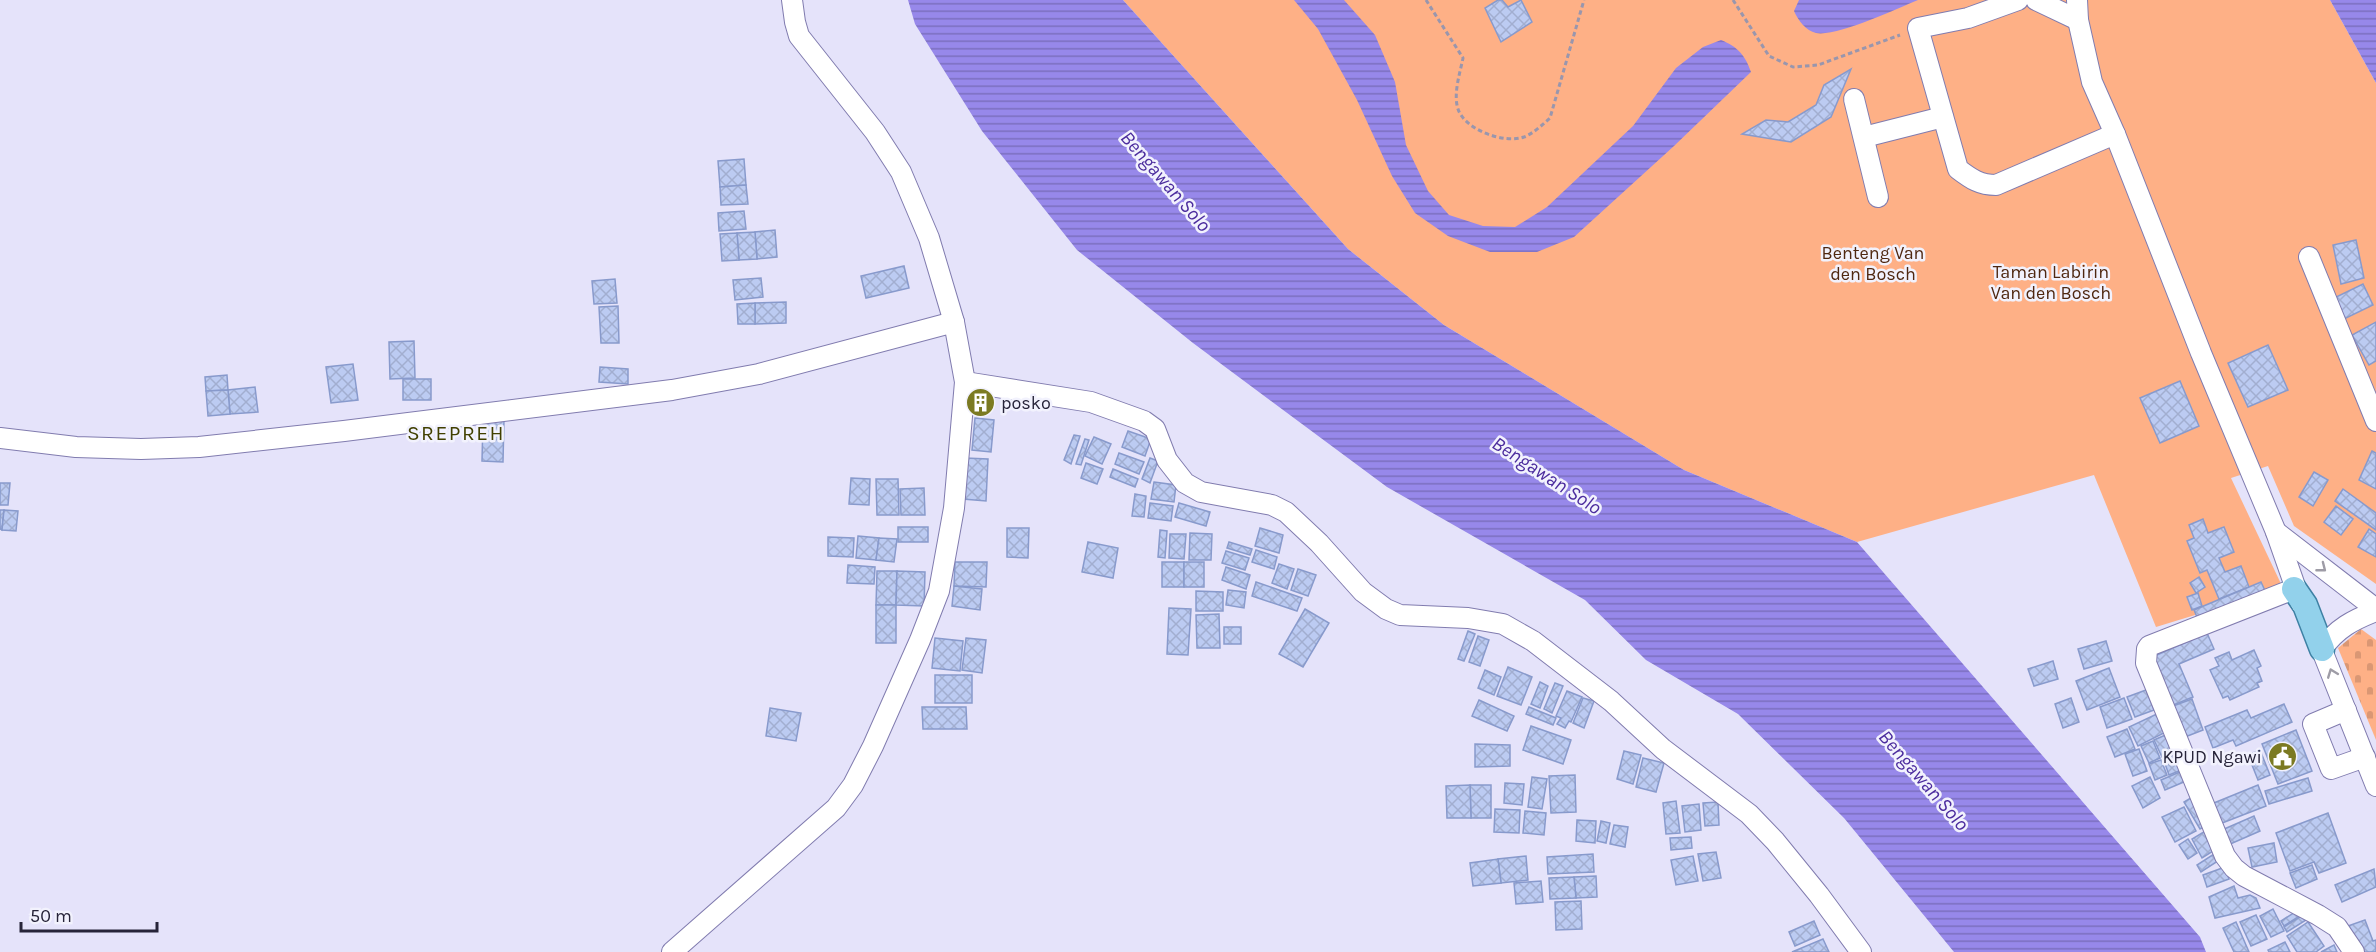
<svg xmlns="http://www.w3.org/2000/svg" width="2376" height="952" viewBox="0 0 2376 952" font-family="Karla,sans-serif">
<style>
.green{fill:#feb086}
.cemetery{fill:url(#cemetery-stones)}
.water{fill:url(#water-rules)}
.building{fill:url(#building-cross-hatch);stroke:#889acc;stroke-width:1.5}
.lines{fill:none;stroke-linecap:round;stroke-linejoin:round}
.minor-casing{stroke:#817caf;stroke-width:22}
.major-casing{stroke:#3e81a4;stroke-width:27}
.path{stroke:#9996ad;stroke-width:3;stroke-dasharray:4.5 3;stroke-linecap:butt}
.minor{stroke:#fff;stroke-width:20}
.major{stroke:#92d1eb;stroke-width:24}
.oneway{stroke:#9e9ca6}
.labels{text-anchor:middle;stroke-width:5;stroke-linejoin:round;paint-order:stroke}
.park-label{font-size:18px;fill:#4f2710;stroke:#f2f2fd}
.poi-label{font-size:18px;fill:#272439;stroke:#f2f2fd;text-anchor:start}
.water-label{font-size:20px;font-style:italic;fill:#4c2d9e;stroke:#f2f2fd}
.quarter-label{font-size:21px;letter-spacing:1.5px;fill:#414000;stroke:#f2f2fd}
</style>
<defs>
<pattern id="cemetery-stones" width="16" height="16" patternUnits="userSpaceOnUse" patternTransform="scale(1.5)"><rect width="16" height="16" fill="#feb086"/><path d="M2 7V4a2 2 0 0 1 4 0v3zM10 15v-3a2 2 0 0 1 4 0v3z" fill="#da9774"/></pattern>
<pattern id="water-rules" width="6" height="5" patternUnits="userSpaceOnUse" patternTransform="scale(1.5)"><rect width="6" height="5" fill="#9788ea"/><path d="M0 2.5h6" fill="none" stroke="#7b6fbf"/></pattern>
<pattern id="building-cross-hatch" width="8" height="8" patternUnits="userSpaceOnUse" patternTransform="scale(1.5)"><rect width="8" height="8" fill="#bccbf2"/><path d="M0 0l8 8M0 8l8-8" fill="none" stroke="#a2aed0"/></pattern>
</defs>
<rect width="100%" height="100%" fill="#e5e3fa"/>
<polygon class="green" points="1123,0 2330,0 2376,83 2376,584 2294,526 2268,466 2231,478 2283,588 2156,627 2094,475 1857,542 1684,470 1444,325 1348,249"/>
<polygon class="cemetery" points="2361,629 2376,640 2376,740 2338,648"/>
<g class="water">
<polygon points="908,0 1123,0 1348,249 1444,325 1684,470 1857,542 2200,937 2206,952 1954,952 1844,818 1738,714 1646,660 1585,600 1387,487 1193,343 1077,250 982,131 915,24"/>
<path d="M1294,0H1344L1375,35L1395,82L1406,145L1428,191L1449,215L1483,226L1515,227L1547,207L1633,126L1676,68L1703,47L1721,40C1738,47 1745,55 1751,72L1674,146L1574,237L1537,252H1490L1448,236L1415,213L1392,176L1357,100L1318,29Z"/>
<path d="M1799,0H1918C1896,9 1837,37 1816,33C1806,31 1798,20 1794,11Z"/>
<polygon points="2330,0 2376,0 2376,83"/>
</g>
<g class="building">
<polygon points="1498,0 1502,0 1508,7 1521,0 1532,22 1501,42 1485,8"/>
<polygon points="1851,69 1831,117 1791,142 1742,134 1766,120 1788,122 1816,105 1824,85"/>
<polygon points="744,159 746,185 720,187 718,161"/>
<polygon points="746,185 748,204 721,205 720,187"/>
<polygon points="744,211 746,229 719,231 718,213"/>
<polygon points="775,230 777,257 757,259 755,232"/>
<polygon points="755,232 757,259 739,260 737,233"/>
<polygon points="737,233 739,260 722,261 720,234"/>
<polygon points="2356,240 2364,278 2341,284 2333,245"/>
<polygon points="904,266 909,288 866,298 861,276"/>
<polygon points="761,278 763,297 735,300 733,280"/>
<polygon points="615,279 617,303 594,304 592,281"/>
<polygon points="2363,284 2373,305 2344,319 2334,298"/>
<polygon points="786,302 786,323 755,324 755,303"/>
<polygon points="755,303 755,324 738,324 737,304"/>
<polygon points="618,306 619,343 601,343 599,307"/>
<polygon points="2376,322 2376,361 2369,365 2352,335"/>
<polygon points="414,341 415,378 390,379 389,342"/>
<polygon points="2268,345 2288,390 2248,407 2228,363"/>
<polygon points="353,364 358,400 331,403 326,367"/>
<polygon points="600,367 628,369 628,384 599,382"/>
<polygon points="227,375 228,390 206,391 205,377"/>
<rect x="403" y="379" width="28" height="21"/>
<polygon points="2180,381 2199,426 2160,443 2140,398"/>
<polygon points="255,387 258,412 230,414 228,390"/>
<polygon points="228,390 230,414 208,416 206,391"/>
<polygon points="979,395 987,400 981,410 973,405"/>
<polygon points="975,418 994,420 991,452 972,450"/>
<polygon points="483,419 504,419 503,462 482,461"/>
<polygon points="1128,431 1151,439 1145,456 1122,447"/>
<polygon points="1074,435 1080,436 1071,464 1064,460"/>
<polygon points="1094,437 1111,444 1102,464 1085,456"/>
<polygon points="1085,439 1089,440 1081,465 1076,464"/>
<polygon points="2372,451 2376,453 2376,489 2359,480"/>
<polygon points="1119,453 1144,462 1139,474 1115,464"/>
<polygon points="965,458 988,459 986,501 963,499"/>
<polygon points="1150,458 1158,461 1150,483 1142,479"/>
<polygon points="1086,463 1103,469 1097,484 1081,478"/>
<polygon points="1113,469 1138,479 1135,487 1110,477"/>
<polygon points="2314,472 2328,480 2313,506 2299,497"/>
<polygon points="851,478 870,479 869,505 849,504"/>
<polygon points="876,479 898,479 899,515 877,515"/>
<polygon points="1154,482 1176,485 1174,502 1151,499"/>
<polygon points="0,483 10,483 8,505 0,505"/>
<polygon points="924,488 925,515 901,515 900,489"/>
<polygon points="2343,489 2376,513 2376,530 2335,501"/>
<polygon points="1135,494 1146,496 1144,517 1132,516"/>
<polygon points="1150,503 1173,506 1171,521 1148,518"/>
<polygon points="1179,503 1210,512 1206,526 1175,517"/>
<polygon points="2336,506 2353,519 2341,535 2324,522"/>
<polygon points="0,510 4,510 2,530 0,529"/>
<polygon points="4,510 18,511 16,531 2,530"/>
<polygon points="2203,519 2208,533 2224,527 2234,552 2219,558 2225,572 2241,566 2249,587 2219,599 2207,570 2200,573 2187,541 2194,538 2189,525"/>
<rect x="898" y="527" width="30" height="15"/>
<polygon points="1007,528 1029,528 1028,558 1007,557"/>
<polygon points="1260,528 1283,535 1279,553 1255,546"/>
<polygon points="2369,529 2376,534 2376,557 2358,547"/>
<polygon points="1160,530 1167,531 1165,558 1158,557"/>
<polygon points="1190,533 1212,534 1211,560 1189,560"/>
<polygon points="1170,534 1186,534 1184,559 1169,558"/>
<polygon points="858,536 879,538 876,560 856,558"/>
<polygon points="828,537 854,538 853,557 828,556"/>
<polygon points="879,538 897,539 894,562 876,560"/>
<polygon points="1088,542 1118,548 1113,578 1082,572"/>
<polygon points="1229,542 1252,549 1250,555 1227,548"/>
<polygon points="1256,550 1277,557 1274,569 1252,562"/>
<polygon points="1226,551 1249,558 1245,570 1222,563"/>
<polygon points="955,562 987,562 986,587 954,586"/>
<rect x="1162" y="562" width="22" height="25"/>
<rect x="1184" y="562" width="20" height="25"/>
<polygon points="1279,564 1294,569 1287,589 1272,583"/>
<polygon points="848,565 875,567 874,584 847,583"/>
<polygon points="1226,567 1250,575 1246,589 1222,580"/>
<polygon points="1298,569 1316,575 1308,596 1291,590"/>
<polygon points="877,571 897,571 896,605 876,605"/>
<polygon points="897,571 925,572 924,606 896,605"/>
<polygon points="2199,577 2205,587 2196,593 2190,583"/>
<polygon points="1256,582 1302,598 1297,611 1252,596"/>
<polygon points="2261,582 2267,595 2199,622 2194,610"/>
<polygon points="954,586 982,589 980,610 952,606"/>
<polygon points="1228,590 1246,592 1244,608 1226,605"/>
<polygon points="1196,591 1223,592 1223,611 1196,611"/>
<polygon points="2198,593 2202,606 2192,610 2187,597"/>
<rect x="876" y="605" width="20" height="38"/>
<polygon points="1169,608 1191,609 1188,655 1167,654"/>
<polygon points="1305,609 1329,623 1303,667 1279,654"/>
<polygon points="1219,614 1220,648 1197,648 1196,615"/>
<rect x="1224" y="627" width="17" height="17"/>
<polygon points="1468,631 1475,634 1464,661 1458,659"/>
<polygon points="2207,633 2214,649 2179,664 2193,697 2171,706 2150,658"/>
<polygon points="1478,636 1489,640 1480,666 1469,662"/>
<polygon points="935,638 963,641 960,671 932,668"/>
<polygon points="966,638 986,640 982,673 962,670"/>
<polygon points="2106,641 2112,661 2084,669 2078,649"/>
<polygon points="2254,650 2261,666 2257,668 2262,681 2257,683 2259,687 2230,700 2228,696 2223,698 2210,670 2219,666 2215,658 2229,652 2232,660"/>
<polygon points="2053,661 2058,679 2034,686 2028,669"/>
<polygon points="1508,667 1532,677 1521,705 1497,696"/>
<polygon points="2109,668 2120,697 2087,710 2076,681"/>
<polygon points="1485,670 1501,677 1494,695 1478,688"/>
<rect x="935" y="675" width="37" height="28"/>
<polygon points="1540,682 1548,686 1540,708 1531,704"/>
<polygon points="1555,683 1563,686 1552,713 1544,709"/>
<polygon points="2146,690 2154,710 2135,717 2127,697"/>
<polygon points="1567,691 1582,697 1571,722 1569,721 1565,728 1557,724 1561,718 1556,716"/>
<polygon points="1583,698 1594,701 1584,728 1573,723"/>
<polygon points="2071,698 2079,722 2063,728 2055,704"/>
<polygon points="2124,698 2132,719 2107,728 2100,707"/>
<polygon points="2192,699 2203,730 2185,737 2173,706"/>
<polygon points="1479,700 1514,716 1507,731 1472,716"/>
<polygon points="2284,704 2292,722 2236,746 2233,740 2213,748 2205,727 2247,710 2251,718"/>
<polygon points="922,707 966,707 967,729 923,729"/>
<polygon points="1529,707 1556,718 1553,725 1526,714"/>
<polygon points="770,708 801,713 796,741 766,736"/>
<polygon points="2161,712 2170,730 2138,746 2129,727"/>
<polygon points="1531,726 1571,740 1563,764 1523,750"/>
<polygon points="2127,729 2135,749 2115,757 2107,737"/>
<polygon points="2296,730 2312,771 2278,784 2262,744"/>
<polygon points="2170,733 2177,750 2162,757 2154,740"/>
<polygon points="2153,741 2160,758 2149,763 2141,746"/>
<polygon points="1475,744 1510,745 1510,766 1475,767"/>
<polygon points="2139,749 2147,771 2133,776 2125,754"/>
<polygon points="2260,750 2270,775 2258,780 2248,755"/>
<polygon points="1624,751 1641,755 1633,784 1617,779"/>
<polygon points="2178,752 2184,769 2169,775 2163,758"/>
<polygon points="1643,758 1664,763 1656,792 1636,787"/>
<polygon points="2161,760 2167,775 2155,780 2149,764"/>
<polygon points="2182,771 2186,781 2165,790 2161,780"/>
<polygon points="1575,775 1576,812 1551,813 1549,776"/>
<polygon points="1532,777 1547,779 1542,809 1528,807"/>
<polygon points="2150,777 2160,798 2143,808 2132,786"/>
<polygon points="2308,778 2312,791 2269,804 2265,791"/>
<polygon points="1505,783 1524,784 1522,805 1504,803"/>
<polygon points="1470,785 1491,785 1491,818 1471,818"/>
<polygon points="1470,785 1471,818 1447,818 1446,786"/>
<polygon points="2258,785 2266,806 2217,825 2209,805"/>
<polygon points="2194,796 2209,824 2200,829 2184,802"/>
<polygon points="1676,801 1680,833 1666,834 1663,803"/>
<polygon points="1718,802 1719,825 1705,826 1703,803"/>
<polygon points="1699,804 1701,830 1685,832 1682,806"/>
<polygon points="2184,807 2196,831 2175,842 2162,817"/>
<polygon points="1495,809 1520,810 1519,833 1494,832"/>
<polygon points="1525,811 1546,813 1544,835 1523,833"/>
<polygon points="2328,813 2346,863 2319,873 2314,862 2290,871 2276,833"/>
<polygon points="2254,816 2260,831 2228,845 2222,830"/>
<polygon points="1577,820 1596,821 1595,843 1576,841"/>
<polygon points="1601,821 1610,823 1606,843 1597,841"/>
<polygon points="1614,825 1628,827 1625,847 1610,844"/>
<polygon points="2207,830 2218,848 2202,858 2192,839"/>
<polygon points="1691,837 1692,848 1671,850 1670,838"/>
<polygon points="2188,839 2197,853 2188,859 2179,845"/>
<polygon points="2274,843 2277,862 2252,867 2248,848"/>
<polygon points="1716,852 1721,878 1703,881 1698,854"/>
<polygon points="2217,852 2221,859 2201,872 2197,865"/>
<polygon points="1593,854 1594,872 1548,874 1547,857"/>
<polygon points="1526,856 1528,880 1501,883 1498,859"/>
<polygon points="1693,856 1698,881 1676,885 1671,860"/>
<polygon points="1498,859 1501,883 1473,886 1470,863"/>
<polygon points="2312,865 2317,879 2296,888 2290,873"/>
<polygon points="2225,867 2229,879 2207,887 2203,875"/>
<polygon points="2374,869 2376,887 2342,902 2335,885"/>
<polygon points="1596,876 1597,897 1576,898 1574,877"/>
<polygon points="1574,877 1576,898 1550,899 1549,878"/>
<polygon points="1541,881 1543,902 1516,904 1514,883"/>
<polygon points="2234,886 2238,898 2250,895 2256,898 2260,908 2215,918 2209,897"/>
<polygon points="1581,901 1582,929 1556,930 1555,902"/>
<polygon points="2273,909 2284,931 2271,937 2260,916"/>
<polygon points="2295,912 2298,917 2284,926 2281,921"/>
<polygon points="2256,915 2267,939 2251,946 2240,922"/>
<polygon points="2303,915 2306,920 2287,932 2284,927"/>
<polygon points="2365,920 2373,941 2376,940 2376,952 2360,952 2342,928"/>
<polygon points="1814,921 1820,935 1795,946 1789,932"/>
<polygon points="2236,922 2249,952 2234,952 2223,928"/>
<polygon points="2308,922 2324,946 2316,952 2297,952 2287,936"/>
<polygon points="1823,939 1829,952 1792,952"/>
<polygon points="2285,942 2290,952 2269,952 2268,950"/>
<polygon points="2334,945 2337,952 2321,952"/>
</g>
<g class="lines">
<defs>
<g id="minor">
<path d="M2018,0L1968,18L1918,28L1958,169C1971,179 1980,185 1996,185L2115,134"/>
<polyline points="2036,0 2078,20"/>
<polyline points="2077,0 2078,20 2092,82 2115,134 2201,353 2276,532 2301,603"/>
<polyline points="1854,99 1878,197"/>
<polyline points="1864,137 1943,117"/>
<polyline points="2309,257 2376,421"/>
<polyline points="965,382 1091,402 1144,421 1155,429 1167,460 1185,483 1201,492 1272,505 1286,512 1319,543 1363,592 1386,609 1400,615 1468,618 1503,624 1533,641 1611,701 1663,749 1749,814 1775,841 1819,895 1861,952"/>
<polyline points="0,438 76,447 141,449 199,447 344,431 672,390 759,374 954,322"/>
<polyline points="2276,532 2376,609"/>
<polyline points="2294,589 2149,646 2147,649 2146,663 2225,856 2234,868 2244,876 2318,915 2337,927 2354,952"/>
<polyline points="2317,638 2376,786"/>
<path d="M2322,649C2337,628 2353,620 2376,611"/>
<polyline points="2346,710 2313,724 2331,769 2365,757"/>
<polyline points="672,952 836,808 853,785 873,746 920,640 939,591 954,508 965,382 954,322 929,238 901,172 875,132 799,36 795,22 792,0"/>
</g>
<polyline id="major" points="2294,589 2305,605 2322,649"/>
</defs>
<use href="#minor" class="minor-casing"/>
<use href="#major" class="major-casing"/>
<g class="path">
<path d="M1426,0L1463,58C1460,73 1453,94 1458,109C1465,130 1504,144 1524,137C1534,133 1542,125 1550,118L1584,0"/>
<polyline points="1733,0 1769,56 1793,67 1818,65 1900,35"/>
</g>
<use href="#minor" class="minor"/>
<use href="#major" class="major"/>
</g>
<defs><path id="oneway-chevron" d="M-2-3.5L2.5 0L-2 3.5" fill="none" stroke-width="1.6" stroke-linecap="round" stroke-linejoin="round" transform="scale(1.5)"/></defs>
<g class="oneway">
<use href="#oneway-chevron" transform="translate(2322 568) rotate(38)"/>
<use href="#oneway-chevron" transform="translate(2332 673) rotate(-111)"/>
</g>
<defs>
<symbol id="building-disc" viewBox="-11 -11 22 22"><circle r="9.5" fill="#7b7a22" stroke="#f2f2fd"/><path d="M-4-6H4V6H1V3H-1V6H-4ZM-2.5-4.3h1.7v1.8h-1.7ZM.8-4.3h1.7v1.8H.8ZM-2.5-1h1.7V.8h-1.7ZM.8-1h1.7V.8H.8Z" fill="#fff"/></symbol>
<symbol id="civic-disc" viewBox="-11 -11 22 22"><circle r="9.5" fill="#7b7a22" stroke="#f2f2fd"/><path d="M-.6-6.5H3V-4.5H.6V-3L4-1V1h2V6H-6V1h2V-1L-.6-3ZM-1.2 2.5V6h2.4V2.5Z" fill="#fff"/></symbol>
</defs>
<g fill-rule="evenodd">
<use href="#building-disc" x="964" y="386" width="33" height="33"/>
<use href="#civic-disc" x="2266" y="740" width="33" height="33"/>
</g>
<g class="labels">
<g class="park-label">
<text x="1873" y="259">Benteng Van<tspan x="1873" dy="21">den Bosch</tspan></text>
<text x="2051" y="278">Taman Labirin<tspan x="2051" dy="21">Van den Bosch</tspan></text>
</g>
<g class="poi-label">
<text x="1001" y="409">posko</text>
<text x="2262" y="763" text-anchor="end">KPUD Ngawi</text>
</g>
<g class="water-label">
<text transform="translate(1166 181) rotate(49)" y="7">Bengawan Solo</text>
<text transform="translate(1547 475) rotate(33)" y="7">Bengawan Solo</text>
<text transform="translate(1924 780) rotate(49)" y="7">Bengawan Solo</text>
</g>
<g class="quarter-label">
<text x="456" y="440">SREPREH</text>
</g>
</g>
<path d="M21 922v9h136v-9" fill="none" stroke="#272439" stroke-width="3"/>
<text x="30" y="922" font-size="18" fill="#272439" stroke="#f2f2fd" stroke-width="4.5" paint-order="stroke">50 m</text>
</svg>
